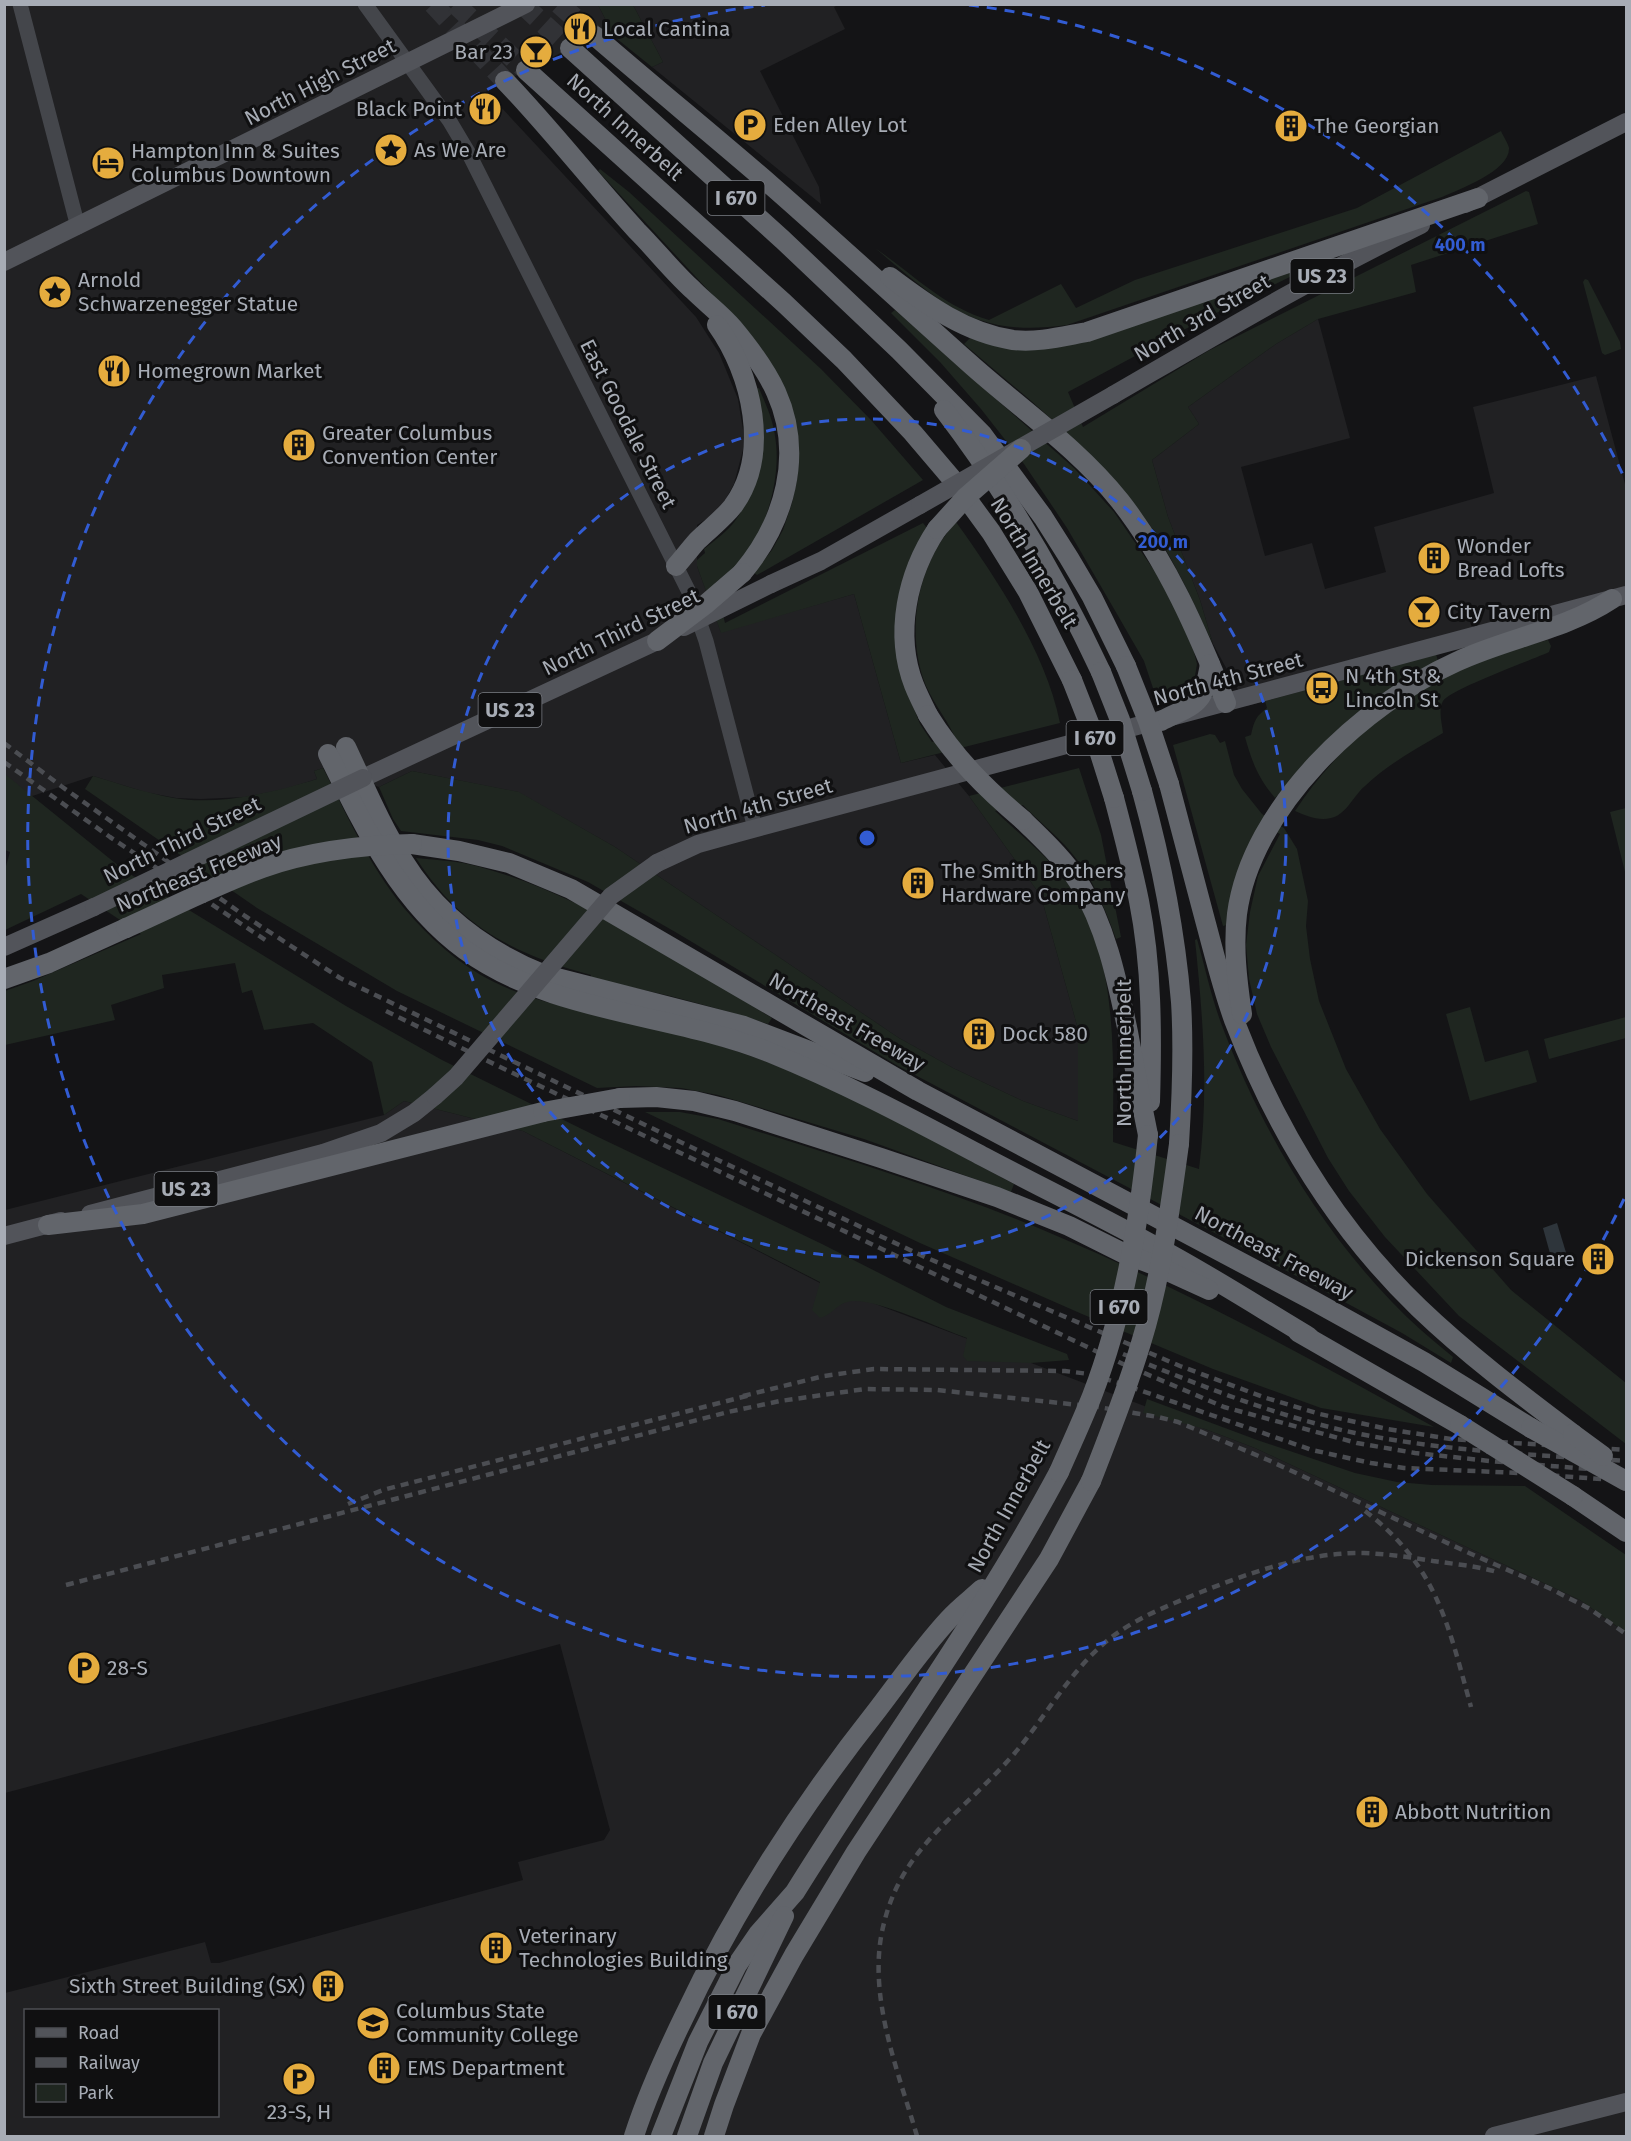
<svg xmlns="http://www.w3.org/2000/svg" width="1631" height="2141" viewBox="0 0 1631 2141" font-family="'Fira Sans',sans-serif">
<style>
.built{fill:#212123;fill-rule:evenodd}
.green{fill:#1f2620}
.water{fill:#2e353b}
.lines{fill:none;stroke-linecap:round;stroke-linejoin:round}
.highway-tunnel{stroke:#313236;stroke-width:20;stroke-dasharray:20 10;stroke-linecap:butt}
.secondary{stroke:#44464b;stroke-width:15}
.primary{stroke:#52545a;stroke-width:18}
.highway{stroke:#62656b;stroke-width:20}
.rail{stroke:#4b4d52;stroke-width:4.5;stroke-dasharray:8 6;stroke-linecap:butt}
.primary-bridge{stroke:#52545a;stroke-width:18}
.highway-bridge{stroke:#62656b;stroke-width:20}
.ring{fill:none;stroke:#325cd3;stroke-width:3;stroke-dasharray:10 8}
.labels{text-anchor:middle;stroke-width:6;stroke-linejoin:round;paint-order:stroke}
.shield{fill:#101011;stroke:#7a7d84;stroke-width:1.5}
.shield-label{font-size:20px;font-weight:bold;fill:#a7acb5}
.poi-label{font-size:21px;fill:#a7acb5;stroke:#101011;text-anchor:start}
.street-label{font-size:21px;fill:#a7acb5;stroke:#101011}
.centre{fill:#325cd3;stroke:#101011;stroke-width:3}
.ring-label{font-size:18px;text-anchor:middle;font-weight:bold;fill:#325cd3;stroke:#101011;stroke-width:6;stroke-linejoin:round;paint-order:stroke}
</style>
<rect width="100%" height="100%" fill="#141416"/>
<g class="built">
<polygon points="4,5 598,5 610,28 486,91 696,317 719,353 738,399 745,442 734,484 719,511 697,525 697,566 721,632 854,594 901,763 935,755 969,796 1041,896 1078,1029 1078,1121 1023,1101 953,1068 899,1038 615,847 518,792 412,771 379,787 323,768 314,771 317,779 285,789 245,797 201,799 176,798 145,792 93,776 5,805"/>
<polygon points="633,5 838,5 834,7 845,29 760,71 819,187 821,204 652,67 663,62"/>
<polygon points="1318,319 1350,438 1241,467 1265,556 1312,543 1325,589 1386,572 1374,527 1494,493 1473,407 1596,376 1626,488 1626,602 1548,640 1498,654 1450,650 1247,706 1213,644 1200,600 1168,517 1152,460 1199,424 1188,407 1276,344"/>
<path d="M404,1101L523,1131L820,1283L1255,1448L1580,1600L1626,1633V2136H5V1993L205,1942L211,1963H219L523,1880L518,1862L604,1840L610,1830L560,1644L5,1793V1210L384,1115ZM26,2010H218V2116H26Z"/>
</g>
<g class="green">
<polygon points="598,5 633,5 663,62 652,67 606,30 610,28"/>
<path d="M1501,131C1503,136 1508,143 1509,148C1510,171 1459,189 1442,197L1067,325C974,338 942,304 875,248C913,274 944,307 989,320L1061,284L1076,308L1135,280L1357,208Z"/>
<polygon points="600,169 629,192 821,369 871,420 923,480 757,575 754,573 772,550 783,530 792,503 797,480 798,456 744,329 598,171"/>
<path d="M1526,191L1529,192L1538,224L1411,265L1416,292L1318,319L1276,344L1188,407L1199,424L1152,460L1168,517L1200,600L1213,644C1191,598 1171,551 1140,512C1090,447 1026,397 964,344L970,338L1014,348L1302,266L1304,270L1206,318L1068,392L1083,427L1208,351Z"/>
<polygon points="1585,279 1588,280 1620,342 1621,349 1605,355 1602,353 1583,282"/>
<polygon points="895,310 1074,468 1114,512 1160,579 1180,618 1193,648 1197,664 1195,676 1181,687 1156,697 1144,661 1117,614 1067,528 1024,464 981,409 940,362 891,313"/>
<path d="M759,388C765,403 773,419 775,436C782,475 767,533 739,562C732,570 723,576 715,583L725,623L923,523L927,528L910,559L901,588L904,684L920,724L932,742L954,735C945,716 930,699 923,678C906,626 919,562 956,522C997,579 1046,653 1060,723L901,763L854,594L721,633L697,566V560L705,553L704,549C715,540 727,532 735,521C763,482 770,434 756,389Z"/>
<path d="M1548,640L1551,646L1549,652C1532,660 1451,689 1443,701C1438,710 1442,723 1443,733C1416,749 1388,764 1365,786C1354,795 1346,815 1331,818C1318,821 1307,816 1295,811C1342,739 1416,681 1499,653C1515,648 1532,644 1548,640Z"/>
<path d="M1436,654L1438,661C1400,681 1363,705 1331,736C1311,755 1295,779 1275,798C1258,778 1252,762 1245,737L1251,735C1254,721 1256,716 1267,708L1265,701Z"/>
<path d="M1210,734L1215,735L1220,743L1225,741L1234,775L1242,789L1262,814L1284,828L1297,849L1308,901L1306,926L1310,959L1319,1001L1346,1069L1380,1129L1427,1194L1511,1290L1626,1383V1444L1459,1316L1385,1237L1349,1191L1328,1158L1271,1047L1257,1014L1249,979L1246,945L1250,912L1258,876L1280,834L1261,824C1240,860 1235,885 1227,925L1223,926L1173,745Z"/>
<path d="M323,768C349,819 373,874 411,916C433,941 462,966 492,981C535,1003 584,1011 631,1022C678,1033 725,1046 770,1063C855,1095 934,1142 1014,1184L1011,1192L864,1139L718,1095L681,1088L636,1086L597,1088L397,991L257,908L85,789L93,776C120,784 146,793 174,798C218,806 275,792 317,779L314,771Z"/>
<path d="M1079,768L1101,835L1121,937L1116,939C1105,908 1092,876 1070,851C1056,834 1038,821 1023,805L995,811C1021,836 1052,859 1072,889C1119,962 1113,1059 1113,1142L1199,1169C1209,1091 1203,1018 1195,940L1197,939C1205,967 1211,996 1221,1023C1259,1125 1317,1224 1392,1302C1411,1322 1432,1340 1453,1357L1451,1363L1402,1333L1300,1278L898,1066L677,933L588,882L502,846L478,840L401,831L393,819L379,787L412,771L519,792L615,847L899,1038L953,1068L1023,1101L1078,1121V1029L1041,896L969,796Z"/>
<path d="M5,774L125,871L346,1006L442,1060L596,1136L822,1244L946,1307L1067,1354L1069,1360L1031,1363L967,1361L963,1356L967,1338C939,1328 878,1299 852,1301C836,1303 833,1315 820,1318L812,1310L820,1282L523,1131L404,1101L384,1115L372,1062L313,1023L264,1030L252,990L242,993L235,963L162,975L164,988L111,1005L115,1020L5,1045V991L33,981L141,934L81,894L5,930L4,873L10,852L5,850Z"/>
<polygon points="1626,808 1626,876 1610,812"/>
<path d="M416,858C438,860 459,861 480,867C586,896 679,962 772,1018L768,1024C709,1005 651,990 590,979L591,975C514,954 460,927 416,858Z"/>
<polygon points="1470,1007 1485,1062 1528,1050 1537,1082 1470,1101 1446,1014"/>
<polygon points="1626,1017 1626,1038 1549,1059 1544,1039"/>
<path d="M645,1112H680L718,1119C832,1155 948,1189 1057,1236C1187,1291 1311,1359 1434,1427L1321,1408L1213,1369L1082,1314L920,1243Z"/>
<polygon points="1147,1399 1260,1441 1355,1473 1397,1482 1432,1485 1525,1486 1626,1555 1626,1633 1580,1600 1255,1448 1205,1429 1143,1413"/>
</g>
<polygon class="water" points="1557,1223 1568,1259 1559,1261 1551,1257 1543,1228"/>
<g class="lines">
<g class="highway-tunnel">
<polyline points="433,4 505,81"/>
<polyline points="455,4 526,70"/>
<polyline points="522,4 570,48"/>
<polyline points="559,4 595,36"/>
</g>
<g class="secondary">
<polyline points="20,4 78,227"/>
<polyline points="365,4 449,120 468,152 689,592 706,641 755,828"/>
</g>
<g class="primary">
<polyline points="1465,204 1626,122"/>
<polyline points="4,262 526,4"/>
<path d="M1113,395C1215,336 1316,276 1421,225"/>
<polyline points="771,584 821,561 920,505"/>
<polyline points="363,778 657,641"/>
<polyline points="657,863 698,844 734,834 1626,595"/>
<polyline points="4,947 94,907"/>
<polyline points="90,1214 323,1153 381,1133 414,1113 435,1096"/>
<polyline points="4,1236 61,1221"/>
<polyline points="1494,2136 1626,2102"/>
</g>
<g class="highway">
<path d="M595,36C654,87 714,136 773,187C839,245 903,304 968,362C1019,408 1077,447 1120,501C1167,561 1198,633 1226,703"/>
<polyline points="570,48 783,240 899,350 982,434 1043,517 1069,558 1092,597 1126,666"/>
<polyline points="526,70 784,303 844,360 913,433 953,480 991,532 1028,592 1072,680"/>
<path d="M505,81C551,129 592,182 637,231C656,250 673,272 693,290C706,303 721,314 733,328C748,346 766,370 776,392C804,454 785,522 742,573"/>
<path d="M890,277C927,305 966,333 1013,340C1038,343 1064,336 1087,332L1478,198"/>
<path d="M944,410C1006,491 1058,580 1101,672"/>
<path d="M676,566C683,558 690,549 697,541C709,529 723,519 733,506C771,454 752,374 717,325"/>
<path d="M928,715C923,705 918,695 914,685C894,634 907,574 937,529"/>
<path d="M1161,721C1197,703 1203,706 1210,664"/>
<path d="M346,747C364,785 381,826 404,862C437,915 487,952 545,975L744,1026L865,1072"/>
<path d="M328,754C363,825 399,902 465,950C553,1014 673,1013 771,1053C845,1083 914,1120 984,1157C1039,1186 1096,1214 1151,1244C1205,1272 1257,1306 1309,1337"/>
<path d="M1169,784C1181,829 1193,874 1205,920C1214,953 1222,987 1234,1020C1275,1127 1336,1228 1419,1308C1467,1354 1520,1394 1573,1434"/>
<path d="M1142,791C1161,860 1175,930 1181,1002C1184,1049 1182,1096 1179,1144"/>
<path d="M1114,798C1123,832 1132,866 1139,901C1152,966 1152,1035 1150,1102"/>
<path d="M1023,820C1042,839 1063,858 1078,881C1106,926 1117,980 1128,1032C1134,1066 1141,1100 1148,1135"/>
<polyline points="412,844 459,851 509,863 571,889 918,1091 1312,1300 1424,1362 1531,1428"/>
<polyline points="4,979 49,963 126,928"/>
<path d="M1242,1014C1237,980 1233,947 1237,914C1251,807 1363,704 1456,662C1507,638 1565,630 1612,599"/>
<polyline points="620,1098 656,1097 694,1101 735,1111 881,1158 997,1197 1069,1226 1125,1254 1152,1264 1209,1290"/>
<polyline points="48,1225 143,1214 543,1112"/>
<polyline points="1298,1332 1460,1425"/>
<polyline points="1573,1496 1626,1532"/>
<path d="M634,2136C647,2096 664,2058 683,2019C735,1908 802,1805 878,1709C901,1679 923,1647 949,1619C959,1608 971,1599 982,1589"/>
<path d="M661,2136L698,2042L737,1965L759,1933L795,1892C882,1752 981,1618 1059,1472"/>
<polyline points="687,2136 713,2063 784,1916"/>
<polyline points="714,2136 724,2105 751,2034 794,1955 856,1852 1049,1559 1091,1481"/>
</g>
<g class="rail">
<polyline points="4,743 61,786 245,916 340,978 718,1160 925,1257 1180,1366 1266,1398 1320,1414 1387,1429 1451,1439 1626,1450"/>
<polyline points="4,762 110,837 270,943"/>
<polyline points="386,1011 496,1065 1123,1364 1224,1407 1357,1443 1415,1453 1490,1461 1626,1472"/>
<path d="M1123,1354C1199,1385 1275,1416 1355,1433C1444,1451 1536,1455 1626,1461"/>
<polyline points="743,1396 824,1376 874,1369 1065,1371 1089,1374 1122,1384 1312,1450 1371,1463 1404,1468 1520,1473 1626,1481"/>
<polyline points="348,1504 383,1490 750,1395"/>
<path d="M1365,1511C1437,1566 1448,1624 1471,1707"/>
<polyline points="66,1585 728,1412 780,1401 865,1389 937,1390 1098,1407 1158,1417 1178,1422 1268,1460 1469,1553 1549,1588 1590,1609 1626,1634"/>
<path d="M917,2136C899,2074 870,2003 881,1937C896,1853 950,1823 1003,1766C1041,1727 1065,1675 1108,1640C1134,1619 1165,1607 1196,1594C1249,1573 1306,1552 1364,1553C1387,1554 1410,1557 1433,1561C1454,1564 1477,1566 1497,1572"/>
</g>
<g class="primary-bridge">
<polyline points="920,505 1113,395"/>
<polyline points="684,627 771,584"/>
<polyline points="94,907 363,778"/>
<polyline points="435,1096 456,1077 611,896 657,863"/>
</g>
<g class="highway-bridge">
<polyline points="937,529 966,497 1021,449"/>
<polyline points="657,641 706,604 742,573"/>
<polyline points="1126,666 1148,721 1169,784"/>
<polyline points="1101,672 1120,720 1142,791"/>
<polyline points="1072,680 1096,741 1114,798"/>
<path d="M928,715C954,757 985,788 1023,820"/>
<path d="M126,928C171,908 216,885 262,868C310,851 362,845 412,844"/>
<polyline points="543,1112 620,1098"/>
<polyline points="1460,1425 1573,1496"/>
<polyline points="1531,1428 1626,1481"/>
<polyline points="1573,1434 1603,1456"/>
<path d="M1059,1472C1070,1447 1082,1421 1092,1396C1124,1313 1139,1223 1148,1135"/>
<path d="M1091,1481C1109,1435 1127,1390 1141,1343C1161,1278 1170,1210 1179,1144"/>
</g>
</g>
<g class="ring">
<circle cx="867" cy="838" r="419"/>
<path d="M1624 1199A839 839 0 1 1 765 5M969 5A839 839 0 0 1 1624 477"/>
</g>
<defs>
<symbol id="restaurant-disc" viewBox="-11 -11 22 22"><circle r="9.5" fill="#e5ac3e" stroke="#101011"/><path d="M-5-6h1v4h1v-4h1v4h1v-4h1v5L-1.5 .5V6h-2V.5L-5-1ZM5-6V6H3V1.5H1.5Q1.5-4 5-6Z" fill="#111"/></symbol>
<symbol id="bar-disc" viewBox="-11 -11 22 22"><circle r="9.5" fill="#e5ac3e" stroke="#101011"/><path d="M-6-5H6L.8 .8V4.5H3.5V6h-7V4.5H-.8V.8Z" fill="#111"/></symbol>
<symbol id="parking-disc" viewBox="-11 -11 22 22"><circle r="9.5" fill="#e5ac3e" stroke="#101011"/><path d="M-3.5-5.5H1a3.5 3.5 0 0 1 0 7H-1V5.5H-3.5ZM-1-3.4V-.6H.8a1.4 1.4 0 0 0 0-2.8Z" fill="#111"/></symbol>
<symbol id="building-disc" viewBox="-11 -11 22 22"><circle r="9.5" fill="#e5ac3e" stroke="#101011"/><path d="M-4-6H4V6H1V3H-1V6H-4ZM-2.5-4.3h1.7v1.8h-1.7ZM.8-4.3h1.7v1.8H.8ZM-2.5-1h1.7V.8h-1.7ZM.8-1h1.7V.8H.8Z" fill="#111"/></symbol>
<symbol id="sight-disc" viewBox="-11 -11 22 22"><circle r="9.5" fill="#e5ac3e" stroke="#101011"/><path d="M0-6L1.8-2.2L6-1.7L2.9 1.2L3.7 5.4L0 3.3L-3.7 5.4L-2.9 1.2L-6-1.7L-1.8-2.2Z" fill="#111"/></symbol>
<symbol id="hotel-disc" viewBox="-11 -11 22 22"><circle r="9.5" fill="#e5ac3e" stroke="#101011"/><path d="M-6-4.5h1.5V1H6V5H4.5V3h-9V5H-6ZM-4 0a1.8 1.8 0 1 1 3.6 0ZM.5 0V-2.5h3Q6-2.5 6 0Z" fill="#111"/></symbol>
<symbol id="bus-disc" viewBox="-11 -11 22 22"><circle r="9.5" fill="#e5ac3e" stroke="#101011"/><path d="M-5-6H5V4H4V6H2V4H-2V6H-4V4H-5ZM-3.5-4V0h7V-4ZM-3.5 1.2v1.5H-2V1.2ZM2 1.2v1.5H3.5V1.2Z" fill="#111"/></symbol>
<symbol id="university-disc" viewBox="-11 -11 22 22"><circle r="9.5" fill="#e5ac3e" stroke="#101011"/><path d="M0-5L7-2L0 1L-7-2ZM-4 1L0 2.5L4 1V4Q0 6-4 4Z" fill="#111"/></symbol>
</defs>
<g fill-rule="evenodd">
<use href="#restaurant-disc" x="561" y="10" width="38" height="38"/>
<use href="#bar-disc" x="517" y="33" width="38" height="38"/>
<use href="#restaurant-disc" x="466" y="90" width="38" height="38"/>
<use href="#parking-disc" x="731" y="106" width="38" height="38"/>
<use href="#building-disc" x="1272" y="107" width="38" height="38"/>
<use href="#sight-disc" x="372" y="131" width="38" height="38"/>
<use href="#hotel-disc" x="89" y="144" width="38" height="38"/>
<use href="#sight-disc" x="36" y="273" width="38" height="38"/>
<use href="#restaurant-disc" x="95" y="352" width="38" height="38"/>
<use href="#building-disc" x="280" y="426" width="38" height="38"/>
<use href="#building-disc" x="1415" y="539" width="38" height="38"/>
<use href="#bar-disc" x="1405" y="593" width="38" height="38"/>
<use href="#bus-disc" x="1303" y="669" width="38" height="38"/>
<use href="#building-disc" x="899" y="864" width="38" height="38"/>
<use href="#building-disc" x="960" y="1015" width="38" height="38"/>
<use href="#building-disc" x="1579" y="1240" width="38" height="38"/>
<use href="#parking-disc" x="65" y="1649" width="38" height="38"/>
<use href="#building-disc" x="1353" y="1793" width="38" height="38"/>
<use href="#building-disc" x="477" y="1929" width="38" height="38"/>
<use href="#building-disc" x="309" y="1967" width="38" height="38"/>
<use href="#university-disc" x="354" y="2004" width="38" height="38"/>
<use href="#building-disc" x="365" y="2049" width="38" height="38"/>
<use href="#parking-disc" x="280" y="2060" width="38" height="38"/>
</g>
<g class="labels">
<g class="shield">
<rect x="707.5" y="181" width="57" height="34" rx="4.5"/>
<rect x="1290.5" y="259" width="63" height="34" rx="4.5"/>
<rect x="478.5" y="693" width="63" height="34" rx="4.5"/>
<rect x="1066.5" y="721" width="57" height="34" rx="4.5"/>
<rect x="154.5" y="1172" width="63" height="34" rx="4.5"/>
<rect x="1090.5" y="1290" width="57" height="34" rx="4.5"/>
<rect x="708.5" y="1995" width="57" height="34" rx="4.5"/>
</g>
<g class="shield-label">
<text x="736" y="205">I 670</text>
<text x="1322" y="283">US 23</text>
<text x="510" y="717">US 23</text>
<text x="1095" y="745">I 670</text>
<text x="186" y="1196">US 23</text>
<text x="1119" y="1314">I 670</text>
<text x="737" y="2019">I 670</text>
</g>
<g class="poi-label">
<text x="603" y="36">Local Cantina</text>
<text x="513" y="59" text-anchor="end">Bar 23</text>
<text x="462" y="116" text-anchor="end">Black Point</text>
<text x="773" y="132">Eden Alley Lot</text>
<text x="1314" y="133">The Georgian</text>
<text x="414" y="157">As We Are</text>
<text x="131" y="158">Hampton Inn &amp; Suites<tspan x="131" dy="24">Columbus Downtown</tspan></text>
<text x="78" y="287">Arnold<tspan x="78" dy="24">Schwarzenegger Statue</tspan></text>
<text x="137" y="378">Homegrown Market</text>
<text x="322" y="440">Greater Columbus<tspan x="322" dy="24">Convention Center</tspan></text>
<text x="1457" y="553">Wonder<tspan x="1457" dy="24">Bread Lofts</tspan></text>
<text x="1447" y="619">City Tavern</text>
<text x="1345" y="683">N 4th St &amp;<tspan x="1345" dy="24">Lincoln St</tspan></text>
<text x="941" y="878">The Smith Brothers<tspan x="941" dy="24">Hardware Company</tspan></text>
<text x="1002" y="1041">Dock 580</text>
<text x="1575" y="1266" text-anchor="end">Dickenson Square</text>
<text x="107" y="1675">28-S</text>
<text x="1395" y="1819">Abbott Nutrition</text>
<text x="519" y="1943">Veterinary<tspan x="519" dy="24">Technologies Building</tspan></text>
<text x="305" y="1993" text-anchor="end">Sixth Street Building (SX)</text>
<text x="396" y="2018">Columbus State<tspan x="396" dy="24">Community College</tspan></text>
<text x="407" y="2075">EMS Department</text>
<text x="299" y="2119" text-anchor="middle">23-S, H</text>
</g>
<g class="street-label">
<text transform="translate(320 82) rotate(-27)" y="7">North High Street</text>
<text transform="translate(625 127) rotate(42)" y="7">North Innerbelt</text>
<text transform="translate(1202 318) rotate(-30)" y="7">North 3rd Street</text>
<text transform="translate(628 424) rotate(63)" y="7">East Goodale Street</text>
<text transform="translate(1034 563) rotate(59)" y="7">North Innerbelt</text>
<text transform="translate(621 632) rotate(-26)" y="7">North Third Street</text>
<text transform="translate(1228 679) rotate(-15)" y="7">North 4th Street</text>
<text transform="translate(758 806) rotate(-16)" y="7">North 4th Street</text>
<text transform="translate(182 840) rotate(-26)" y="7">North Third Street</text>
<text transform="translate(199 873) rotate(-22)" y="7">Northeast Freeway</text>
<text transform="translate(847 1022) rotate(30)" y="7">Northeast Freeway</text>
<text transform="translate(1124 1053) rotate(-90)" y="7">North Innerbelt</text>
<text transform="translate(1274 1253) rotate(28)" y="7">Northeast Freeway</text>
<text transform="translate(1009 1506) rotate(-61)" y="7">North Innerbelt</text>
</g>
</g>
<circle cx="867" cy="838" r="9" class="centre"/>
<g class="ring-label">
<text x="1460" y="251">400 m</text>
<text x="1163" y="548">200 m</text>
</g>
<rect width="1631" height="2141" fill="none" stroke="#a7acb5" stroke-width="12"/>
<rect x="24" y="2009" width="195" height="108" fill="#101011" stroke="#4c4e53" stroke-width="1.5"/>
<rect x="36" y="2028" width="30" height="9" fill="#52545a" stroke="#4c4e53" stroke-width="1.5"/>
<text x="78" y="2039" font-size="18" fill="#a7acb5">Road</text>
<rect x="36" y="2058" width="30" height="9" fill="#4b4d52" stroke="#4c4e53" stroke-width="1.5"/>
<text x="78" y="2069" font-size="18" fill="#a7acb5">Railway</text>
<rect x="36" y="2084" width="30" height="18" fill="#1f2620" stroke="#4c4e53" stroke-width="1.5"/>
<text x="78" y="2099" font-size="18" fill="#a7acb5">Park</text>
</svg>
